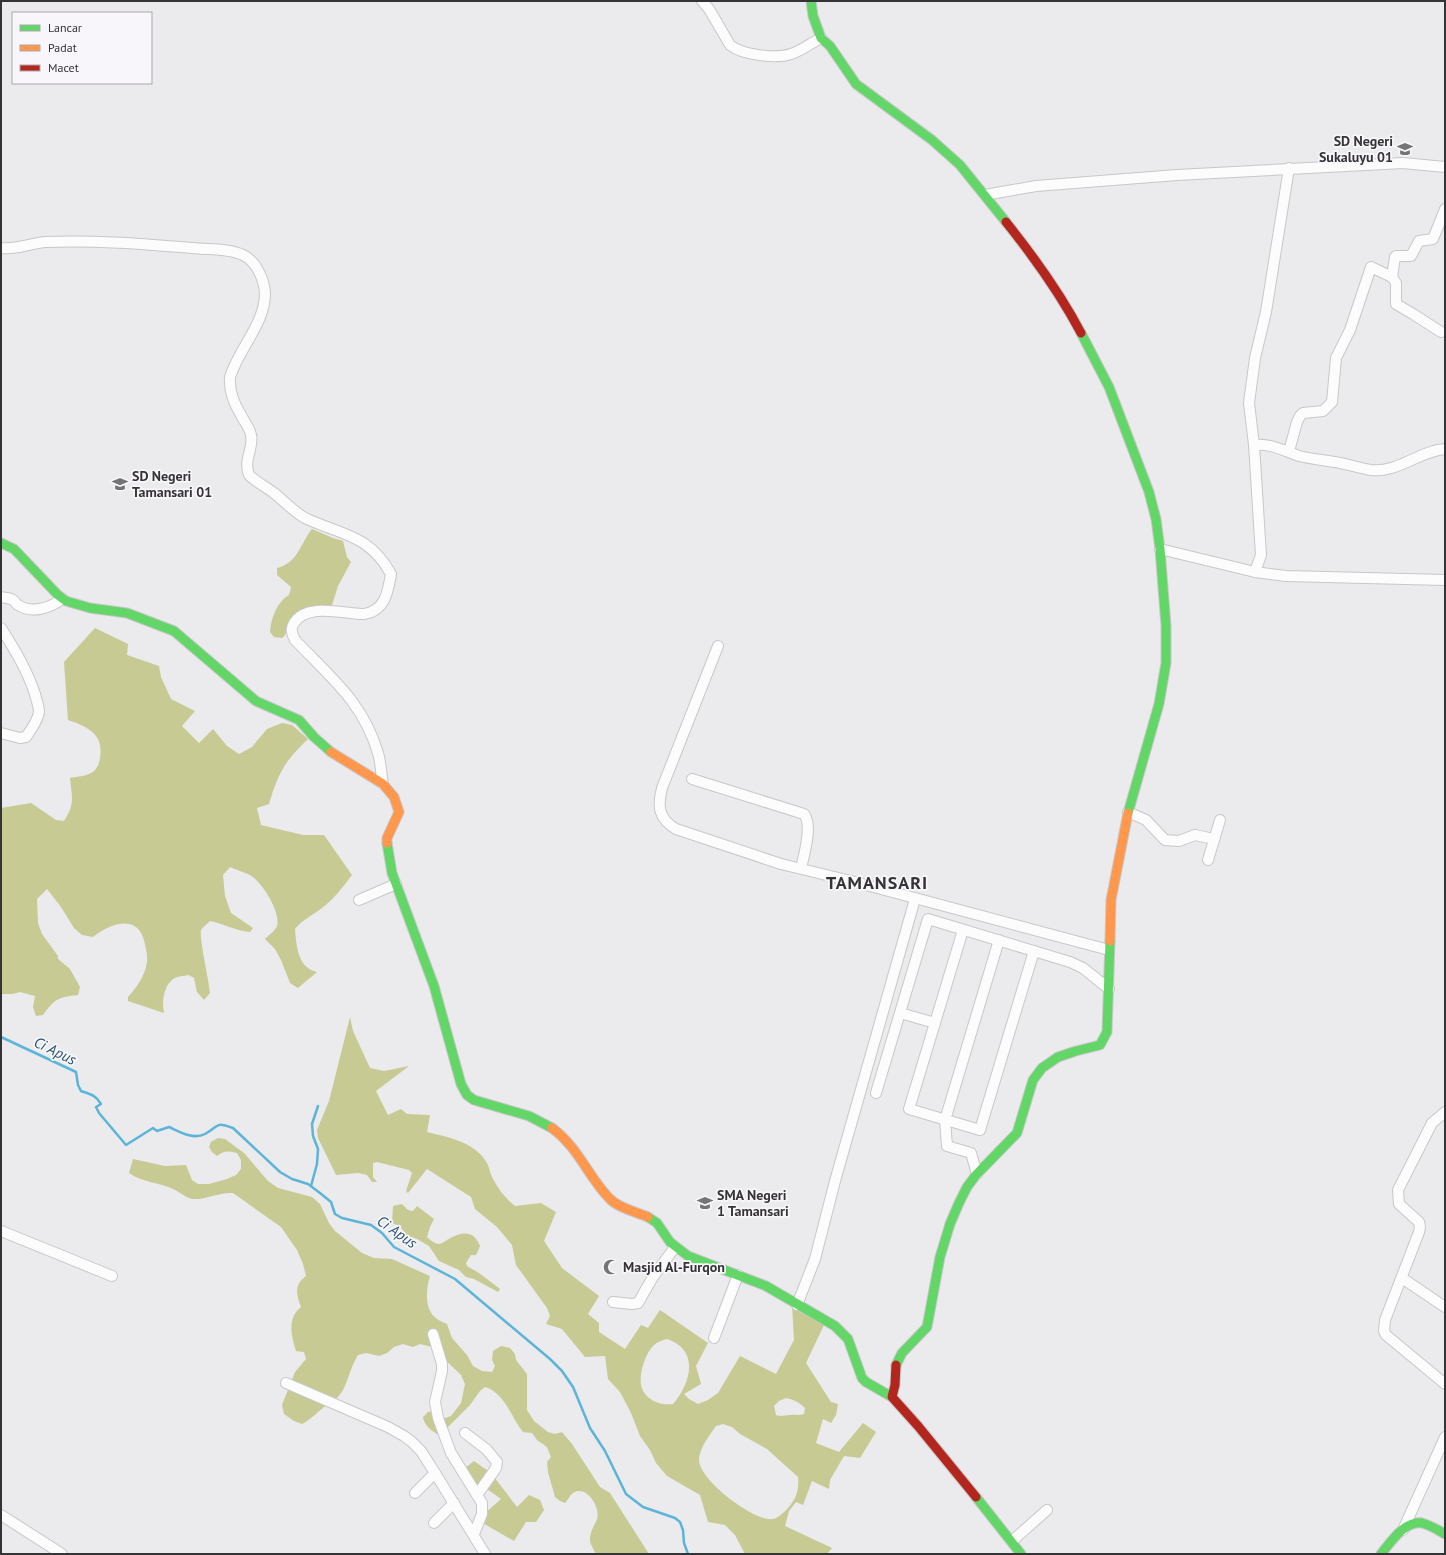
<svg xmlns="http://www.w3.org/2000/svg" width="1446" height="1555" viewBox="0 0 1446 1555" font-family="'PT Sans',sans-serif">
<style>
.forest{fill:#c7ca93;fill-rule:evenodd}
.lines{fill:none;stroke-linecap:round;stroke-linejoin:round}
.stream{stroke:#5cb5d8;stroke-width:2.5}
.street-casing{stroke:#c8c7c9;stroke-width:12}
.fast-casing{stroke:#c8c7c9;stroke-width:11}
.slow-casing{stroke:#c8c7c9;stroke-width:11}
.jam-casing{stroke:#c8c7c9;stroke-width:11}
.street{stroke:#fcfcfc;stroke-width:10}
.fast{stroke:#63d668;stroke-width:9}
.slow{stroke:#ff974d;stroke-width:9}
.jam{stroke:#b3261e;stroke-width:9}
.labels{text-anchor:middle;stroke-width:3.5;stroke-linejoin:round;paint-order:stroke}
.poi-label{font-size:14px;font-weight:bold;fill:#343335;stroke:#f8f6fb;text-anchor:start}
.water-label{font-size:15px;font-style:italic;fill:#2a586e;stroke:#f8f6fb}
.district-label{font-size:18px;font-weight:bold;letter-spacing:1px;fill:#343335;stroke:#f8f6fb}
</style>
<rect width="100%" height="100%" fill="#ebeaed"/>
<g class="forest">
<path d="M312,529L333,538L343,541L347,557L351,562L338,586L331,608L292,619L285,635L282,638L274,637L270,632C271,618 277,602 289,595L291,587L277,575V568C298,563 300,544 312,529Z"/>
<path d="M95,628L128,644L127,655L159,666L161,677L171,699L195,711L182,726L199,743L213,729L227,746L239,754L252,747L267,729L282,723L292,725L308,739C285,761 278,773 269,804L257,808L261,825L303,835H324L352,875C343,887 334,899 322,908C312,916 304,918 295,929C296,941 297,960 308,968C310,970 314,971 317,972L298,988L290,983L281,960L275,949L265,939C268,936 276,930 277,926C281,912 262,882 250,875C244,872 236,870 230,867L223,875L225,896L231,913L253,928L250,932C236,931 224,924 210,921C207,924 203,927 201,930C199,938 209,981 210,993L204,1000L197,992L194,978L189,975C184,976 175,976 171,981C163,989 162,1003 164,1013L128,1001V997C137,987 145,976 147,962C148,957 146,950 145,944C139,913 111,923 93,937L82,935L74,928L61,907L47,889L37,899L38,923L42,934L58,956V959L70,969L80,987L78,995C59,997 54,999 43,1015L36,1016L33,1007L35,996L20,992L13,994H1V808L31,803L56,820L64,821C75,804 72,798 70,778C76,777 86,776 91,773C97,770 99,764 100,758C104,734 88,727 68,720L64,662Z"/>
<path d="M350,1017L353,1031L370,1068L384,1071L409,1066L376,1091L388,1115L401,1109L407,1114L430,1115L427,1132C448,1137 475,1142 487,1163C489,1167 490,1173 492,1177C498,1189 505,1198 515,1206L541,1203L556,1212L544,1241L562,1268L599,1296L588,1314L599,1323V1332L625,1349L641,1325L648,1328L660,1310L708,1343L696,1366L701,1384L684,1394L689,1399L698,1404L708,1400L718,1393L740,1356L776,1374L794,1340L792,1304L824,1325L806,1363L831,1402L838,1404L836,1415L831,1423L823,1419L816,1443L839,1452L863,1423L876,1432L860,1458L844,1456L830,1480L829,1489L812,1481L803,1505L796,1502L789,1511L785,1526L832,1548L827,1554H745L735,1535L725,1525L708,1522L700,1495L667,1476L656,1463L650,1450L640,1436L631,1413L620,1392L608,1379L605,1356L585,1357L562,1329L546,1324L550,1316L547,1308L516,1265L512,1245L497,1227L475,1209L471,1197L427,1169L408,1193L406,1191L412,1173L409,1170L377,1162L373,1163V1177L377,1182H372L367,1175L358,1173L336,1175L318,1138L317,1130L329,1101ZM667,1339C700,1350 691,1383 673,1404C661,1406 644,1400 641,1385C639,1374 645,1354 653,1346C657,1342 662,1340 667,1339ZM786,1398C794,1400 799,1402 805,1408L804,1414C798,1416 795,1414 790,1415C784,1415 782,1417 776,1415L774,1406L779,1401ZM723,1424L732,1427L740,1434L767,1449L798,1477C799,1490 797,1498 788,1508C783,1513 776,1521 768,1519C749,1517 698,1479 699,1459C700,1447 709,1436 716,1426Z"/>
<path d="M218,1138L225,1139L244,1153L268,1181L278,1188L312,1197L320,1204L329,1223L335,1231L362,1253L374,1258L392,1259L430,1276C426,1289 424,1309 436,1318C439,1321 443,1322 447,1324L452,1338L467,1355L473,1366L482,1371L492,1372L495,1366L492,1360L493,1351L501,1346L510,1348L515,1354L516,1360L527,1374V1410L534,1421L548,1432L555,1434L562,1432L572,1444L600,1487L610,1493L649,1554H596C594,1550 590,1544 590,1540C590,1531 594,1527 597,1519C601,1507 586,1484 573,1493C570,1495 568,1500 565,1503L560,1501L555,1497L548,1472L547,1462L551,1457L547,1447L537,1440L532,1433L523,1432C511,1417 505,1393 485,1387L480,1391L470,1405L448,1427L449,1441C439,1434 425,1430 423,1417L428,1412L433,1411L440,1420L451,1416L461,1403L465,1384L461,1375L432,1347L420,1344L413,1347L403,1344L394,1347L387,1353L379,1356L366,1353L358,1355C351,1366 349,1378 343,1390C338,1398 335,1400 327,1405C318,1411 312,1419 302,1424L294,1421L284,1414L282,1405L295,1372L306,1359L304,1352L296,1351C291,1336 287,1318 301,1307C296,1294 294,1285 306,1276L303,1264L297,1250L281,1227L233,1193C219,1192 205,1200 193,1199C186,1198 180,1192 173,1189C159,1182 143,1183 129,1173L133,1159L165,1166L186,1165L192,1180L198,1184H209L227,1179L236,1175L241,1169V1160L237,1153C229,1151 224,1150 217,1156L212,1152L209,1147L211,1142Z"/>
<path d="M402,1204L408,1210L413,1211L417,1206L434,1219L430,1227L427,1237C430,1240 434,1243 438,1244C441,1244 444,1242 447,1240C461,1232 473,1229 480,1246L476,1255H471L466,1263L467,1266L479,1273L500,1289L498,1292L474,1279L466,1277L459,1270L439,1261L429,1246L417,1239L406,1235L400,1226L392,1223L393,1206Z"/>
<polygon points="474,1461 491,1473 517,1507 529,1495 540,1500 544,1510 536,1522 526,1522 514,1541 481,1522 483,1515 501,1499 487,1489 475,1494 460,1472"/>
</g>
<g class="lines">
<g class="stream">
<path d="M1,1037L76,1072L78,1085L81,1091C90,1094 96,1095 101,1104L96,1107L99,1113L126,1145L153,1128L157,1131L169,1127C180,1132 193,1140 205,1134C220,1126 214,1121 233,1128L280,1172L292,1179L308,1184L320,1193L331,1202L335,1214L342,1218L371,1225L382,1233L394,1247L455,1279L550,1359L562,1371L573,1387L590,1428L605,1451L626,1494L643,1507L675,1518L680,1522L683,1530L684,1543L688,1554"/>
<polyline points="311,1186 317,1164 318,1149 313,1136 312,1124 318,1106"/>
</g>
<defs>
<g id="street">
<path d="M702,1L709,9L730,45C742,55 776,59 791,54C801,51 811,43 821,38"/>
<polyline points="985,195 1036,186 1177,175 1403,163 1445,167"/>
<path d="M1,248C16,250 31,243 46,242C94,240 144,244 192,248C208,250 228,248 243,255C256,261 264,279 265,293C265,324 239,348 230,377C229,390 234,404 241,415C244,422 250,428 251,435C254,449 243,459 249,475C256,482 266,487 274,493C284,501 294,512 305,518C341,535 369,534 391,574C388,592 385,611 364,614C344,614 307,602 294,623C290,629 292,634 295,640C330,677 363,702 378,753C381,763 381,774 383,784"/>
<polyline points="1392,277 1396,283 1396,304 1413,314 1441,332"/>
<path d="M1254,445C1271,443 1284,451 1299,456C1311,459 1323,460 1335,462C1347,464 1359,468 1371,470C1398,473 1419,451 1445,449"/>
<polyline points="1289,451 1297,422 1300,416 1303,413 1323,411 1332,402 1336,358 1350,330 1371,267 1392,277 1395,257 1396,256 1411,256 1419,241 1433,239 1445,209"/>
<polyline points="1160,549 1255,572 1286,576 1445,580"/>
<polyline points="1255,572 1261,555 1254,445 1249,403 1255,358 1266,312 1289,168"/>
<path d="M1,597C5,598 10,598 13,600C15,601 16,604 18,605C32,614 50,608 62,599"/>
<path d="M1,628C15,650 27,670 35,694C36,699 39,706 39,712C38,720 31,730 26,737L20,738L1,733"/>
<path d="M718,646L662,788C657,807 659,819 676,829L781,864L855,882L1109,950"/>
<path d="M692,779L804,814C813,825 804,855 801,868"/>
<polyline points="1128,812 1146,820 1165,840 1179,841 1195,835 1214,839"/>
<polyline points="1208,860 1220,820"/>
<polyline points="359,900 396,884"/>
<polyline points="963,930 909,1109 980,1130 1034,951"/>
<polyline points="900,1013 935,1023"/>
<polyline points="876,1093 928,919 1070,962 1083,968 1109,989"/>
<polyline points="1445,1112 1432,1123 1398,1190 1399,1204 1419,1222 1420,1227 1419,1232 1385,1320 1384,1331 1386,1335 1445,1384"/>
<polyline points="977,1174 971,1153 947,1146 945,1120 999,940"/>
<polyline points="1,1231 112,1276"/>
<polyline points="1402,1278 1445,1307"/>
<polyline points="613,1302 632,1304 638,1303 653,1277 675,1247"/>
<polyline points="797,1305 815,1259 835,1181 915,899"/>
<polyline points="433,1334 442,1364 442,1371 435,1402 438,1418 451,1453 482,1503 482,1514 474,1534"/>
<polyline points="714,1338 738,1275"/>
<polyline points="286,1383 388,1427 404,1436 412,1442 421,1451 435,1473 485,1554"/>
<polyline points="465,1433 486,1449 497,1462 496,1468 477,1495"/>
<polyline points="415,1493 435,1473"/>
<polyline points="1,1515 62,1554"/>
<polyline points="434,1523 454,1503"/>
<polyline points="1403,1530 1445,1437"/>
<polyline points="1012,1541 1047,1510"/>
</g>
<g id="fast">
<polyline points="811,1 813,16 821,38 830,46 856,84 932,140 960,165 1006,222"/>
<polyline points="1081,333 1109,387 1149,492 1156,519 1160,549 1166,626 1166,663 1159,704 1128,813"/>
<polyline points="1,543 14,549 58,595 66,601 90,608 127,613 174,631 256,701 299,720 314,737 331,752"/>
<polyline points="387,843 392,873 434,986 461,1084 467,1095 474,1100 529,1116 552,1128"/>
<polyline points="648,1217 657,1223 670,1242 688,1256 766,1286 835,1326 848,1339 862,1378 866,1382 892,1397"/>
<polyline points="896,1365 902,1353 927,1327 940,1257 950,1224 959,1203 967,1187 976,1175 1017,1133 1033,1080 1042,1068 1058,1057 1076,1051 1100,1045 1107,1032 1110,941"/>
<polyline points="976,1497 1021,1554"/>
<path d="M1381,1554C1390,1543 1405,1520 1422,1523C1430,1525 1438,1530 1445,1534"/>
</g>
<g id="slow">
<polyline points="331,752 383,784 394,797 399,812 387,838 387,843"/>
<polyline points="1110,941 1111,900 1128,813"/>
<path d="M552,1128C578,1147 588,1176 609,1198C618,1208 636,1212 648,1217"/>
</g>
<g id="jam">
<path d="M1006,222C1034,257 1060,293 1081,333"/>
<polyline points="896,1365 895,1385 892,1397 918,1426 976,1497"/>
</g>
</defs>
<use href="#street" class="street-casing"/>
<use href="#fast" class="fast-casing"/>
<use href="#slow" class="slow-casing"/>
<use href="#jam" class="jam-casing"/>
<use href="#street" class="street"/>
<use href="#fast" class="fast"/>
<use href="#slow" class="slow"/>
<use href="#jam" class="jam"/>
</g>
<defs>
<symbol id="school-bare" viewBox="-9 -9 18 18"><path d="M0-5L7-2L0 1L-7-2ZM-4 1L0 2.5L4 1V4Q0 6-4 4Z" fill="#747375" stroke="#f8f6fb" stroke-width="2.5" paint-order="stroke"/></symbol>
<symbol id="mosque-bare" viewBox="-9 -9 18 18"><path d="M3.5-4.9A6 6 0 1 0 3.5 4.9A5 5 0 1 1 3.5-4.9Z" fill="#747375" stroke="#f8f6fb" stroke-width="2.5" paint-order="stroke"/></symbol>
</defs>
<g fill-rule="evenodd">
<use href="#school-bare" x="1394" y="138" width="22" height="22"/>
<use href="#school-bare" x="109" y="473" width="22" height="22"/>
<use href="#school-bare" x="694" y="1192" width="22" height="22"/>
<use href="#mosque-bare" x="600" y="1256" width="22" height="22"/>
</g>
<g class="labels">
<g class="poi-label">
<text x="1393" y="146" text-anchor="end">SD Negeri<tspan x="1393" dy="16">Sukaluyu 01</tspan></text>
<text x="132" y="481">SD Negeri<tspan x="132" dy="16">Tamansari 01</tspan></text>
<text x="717" y="1200">SMA Negeri<tspan x="717" dy="16">1 Tamansari</tspan></text>
<text x="623" y="1272">Masjid Al-Furqon</text>
</g>
<g class="water-label">
<text transform="translate(55 1051) rotate(26)" y="5">Ci Apus</text>
<text transform="translate(397 1232) rotate(35)" y="5">Ci Apus</text>
</g>
<g class="district-label">
<text x="877" y="889">TAMANSARI</text>
</g>
</g>
<rect width="1446" height="1555" fill="none" stroke="#343335" stroke-width="4"/>
<rect x="12" y="12" width="140" height="72" fill="#f8f6fb" stroke="#aaa8ac"/>
<rect x="20" y="25" width="20" height="6" fill="#63d668" stroke="#aaa8ac"/>
<text x="48" y="32" font-size="12" fill="#343335">Lancar</text>
<rect x="20" y="45" width="20" height="6" fill="#ff974d" stroke="#aaa8ac"/>
<text x="48" y="52" font-size="12" fill="#343335">Padat</text>
<rect x="20" y="65" width="20" height="6" fill="#b3261e" stroke="#aaa8ac"/>
<text x="48" y="72" font-size="12" fill="#343335">Macet</text>
</svg>
